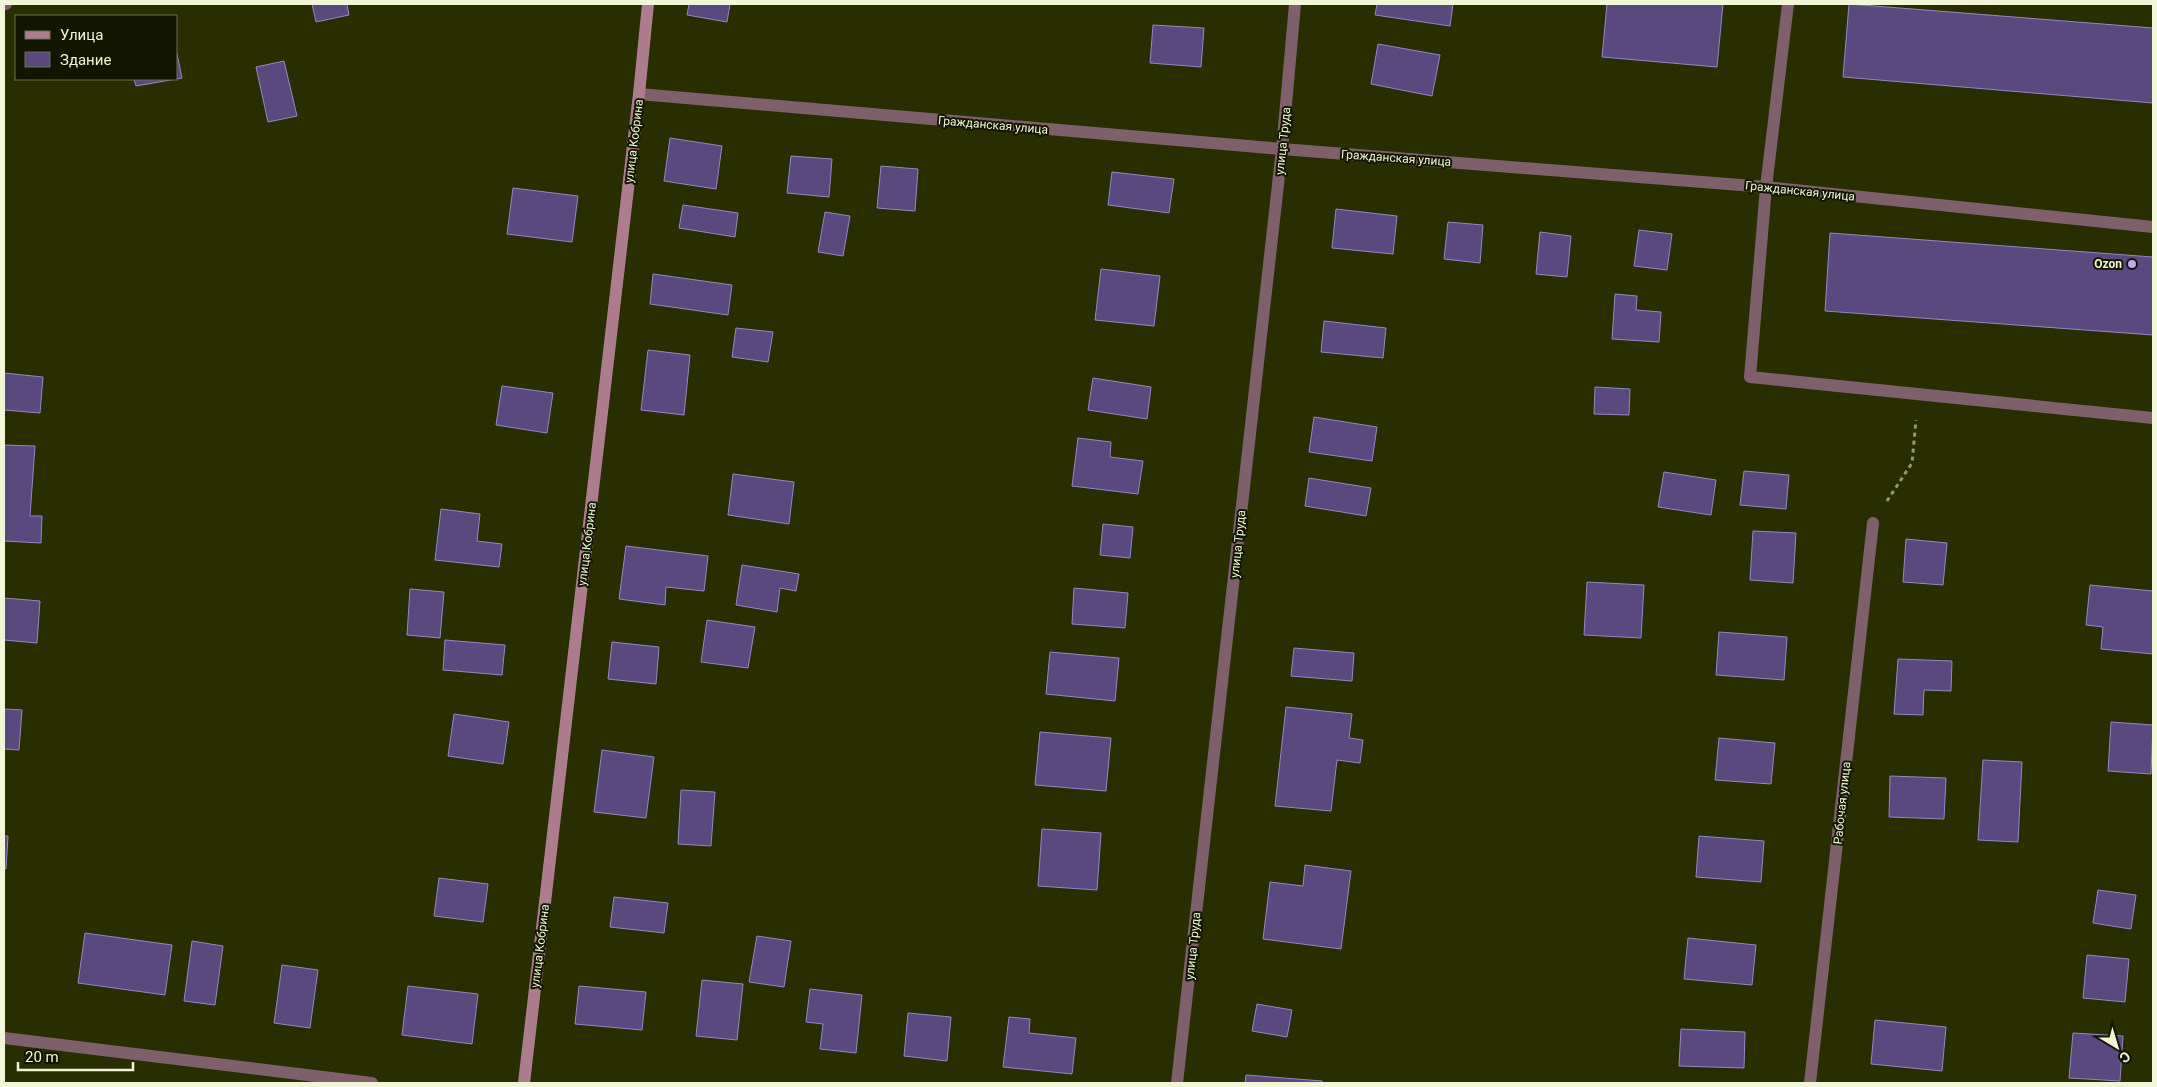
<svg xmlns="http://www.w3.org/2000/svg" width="2157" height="1087" viewBox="0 0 2157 1087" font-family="Roboto,sans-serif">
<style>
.building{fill:#59497e;stroke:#9687c0}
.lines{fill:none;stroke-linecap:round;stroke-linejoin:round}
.path{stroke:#939972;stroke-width:3;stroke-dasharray:4 4;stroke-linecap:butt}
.service{stroke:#7e5f6a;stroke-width:12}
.minor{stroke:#7e5f6a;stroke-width:12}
.secondary{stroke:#ad7d8e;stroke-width:12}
.poi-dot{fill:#bda9f5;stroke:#121500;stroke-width:2}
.labels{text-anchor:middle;stroke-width:4;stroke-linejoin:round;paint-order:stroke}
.street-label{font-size:12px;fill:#f0f6d6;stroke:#121500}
.poi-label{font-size:12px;font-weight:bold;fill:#f0f6d6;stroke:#121500;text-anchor:end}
</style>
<rect width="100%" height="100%" fill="#292e00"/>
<g class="building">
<polygon points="312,4 347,4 349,15 316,22"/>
<polygon points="689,4 730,4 727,22 687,15"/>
<polygon points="1377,4 1453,4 1450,26 1375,15"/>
<polygon points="1607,4 1723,4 1717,67 1602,57"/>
<polygon points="1849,4 2153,28 2153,103 1843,77"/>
<polygon points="1153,25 1204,28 1201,67 1150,63"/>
<polygon points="1378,44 1440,55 1432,96 1371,84"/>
<polygon points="176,49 182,78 136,86 134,79 176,79"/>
<polygon points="284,61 297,116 268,122 256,67"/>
<polygon points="670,138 722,146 716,189 664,181"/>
<polygon points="791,156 832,159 829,197 787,193"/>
<polygon points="881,166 918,169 915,211 877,208"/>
<polygon points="1112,172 1174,179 1169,213 1108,205"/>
<polygon points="513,188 578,196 572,242 507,234"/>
<polygon points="683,205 738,213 735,237 679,228"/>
<polygon points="1336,209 1397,216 1393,254 1332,248"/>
<polygon points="825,212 850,216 843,256 818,252"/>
<polygon points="1448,222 1483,225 1480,263 1444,259"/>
<polygon points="1639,230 1672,234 1667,270 1634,266"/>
<polygon points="1540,232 1571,236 1567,277 1536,274"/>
<polygon points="1830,233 2153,257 2153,335 1825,311"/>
<polygon points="1101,269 1160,276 1154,326 1095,320"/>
<polygon points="653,274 732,285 728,315 650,304"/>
<polygon points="1615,294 1637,296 1636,310 1661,312 1659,342 1612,339"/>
<polygon points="1324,321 1386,328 1383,358 1321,352"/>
<polygon points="736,328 773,332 768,362 732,357"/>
<polygon points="648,350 690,355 684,415 641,410"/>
<polygon points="4,373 43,377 40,413 4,410"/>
<polygon points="1093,378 1151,387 1147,419 1088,410"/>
<polygon points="502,386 553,393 547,433 496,425"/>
<polygon points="1595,387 1630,389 1629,415 1594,414"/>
<polygon points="1314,417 1377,427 1372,461 1309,452"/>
<polygon points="1078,438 1111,442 1110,457 1143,461 1138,494 1072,486"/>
<polygon points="4,445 35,446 30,516 42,516 41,543 4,541"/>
<polygon points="1744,471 1789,475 1786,509 1740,505"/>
<polygon points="1664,472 1716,480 1711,515 1658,507"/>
<polygon points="733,474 794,482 789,524 728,515"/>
<polygon points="1309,478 1371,488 1366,516 1305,506"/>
<polygon points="441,509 480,514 477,541 502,544 499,567 435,560"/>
<polygon points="1103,524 1133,527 1130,558 1100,555"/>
<polygon points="1753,531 1796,533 1793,583 1750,580"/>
<polygon points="1906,539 1947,543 1943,585 1903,582"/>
<polygon points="626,546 708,556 704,591 666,587 665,605 619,599"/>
<polygon points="742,565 799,574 796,591 780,588 777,612 736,605"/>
<polygon points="1587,582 1644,585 1641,638 1584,635"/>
<polygon points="2090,585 2153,591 2153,654 2101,649 2103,627 2086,625"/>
<polygon points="1074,588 1128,593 1125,628 1072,624"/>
<polygon points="410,589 444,592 440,638 407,635"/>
<polygon points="4,598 40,601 37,643 4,640"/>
<polygon points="707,620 755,627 748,668 701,662"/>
<polygon points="1719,632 1787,637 1784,680 1716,675"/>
<polygon points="445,640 505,645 502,675 443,670"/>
<polygon points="612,642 659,647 656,684 608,679"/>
<polygon points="1294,648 1354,653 1352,681 1291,676"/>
<polygon points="1050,652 1119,658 1115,701 1046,694"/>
<polygon points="1898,659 1952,661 1951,691 1924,690 1923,715 1894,714"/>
<polygon points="1286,707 1352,714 1349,738 1363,740 1360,763 1337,760 1331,811 1275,806"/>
<polygon points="4,709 22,710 19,750 4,749"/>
<polygon points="454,714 509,722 503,764 448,756"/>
<polygon points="2111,722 2153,725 2151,774 2108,771"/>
<polygon points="1040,732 1111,738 1106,791 1035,785"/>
<polygon points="1719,738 1775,743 1771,784 1715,780"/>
<polygon points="602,750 654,757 646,818 594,812"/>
<polygon points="1983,760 2022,762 2018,842 1978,840"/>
<polygon points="1890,776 1946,778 1944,819 1889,817"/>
<polygon points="681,790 715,792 711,846 678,844"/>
<polygon points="1042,829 1101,833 1097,890 1038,886"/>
<polygon points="4,836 8,836 6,869 4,869"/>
<polygon points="1699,836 1764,841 1761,882 1696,877"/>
<polygon points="1305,865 1351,871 1341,949 1263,939 1270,882 1303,886"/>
<polygon points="439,878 488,884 483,922 434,916"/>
<polygon points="2098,890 2136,895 2131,929 2093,923"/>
<polygon points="614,897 668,903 664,933 610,927"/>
<polygon points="85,933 172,945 165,995 78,983"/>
<polygon points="757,936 791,941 784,987 749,982"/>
<polygon points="1688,938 1756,945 1752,985 1684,979"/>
<polygon points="192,941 223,946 215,1005 184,1001"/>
<polygon points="2087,955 2129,959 2125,1002 2083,998"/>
<polygon points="282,965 318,970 310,1028 274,1023"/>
<polygon points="702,980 743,984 737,1040 696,1036"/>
<polygon points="408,986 478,994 472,1044 402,1035"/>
<polygon points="579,986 646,992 642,1030 575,1024"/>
<polygon points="810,989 862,995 856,1053 820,1049 823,1024 806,1022"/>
<polygon points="1257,1004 1292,1010 1287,1037 1252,1031"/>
<polygon points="908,1013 951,1017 947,1061 904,1056"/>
<polygon points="1009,1017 1030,1019 1029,1033 1076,1038 1072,1074 1003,1067"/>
<polygon points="1875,1020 1946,1027 1942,1071 1871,1064"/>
<polygon points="1681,1029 1745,1032 1744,1068 1679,1066"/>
<polygon points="2073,1033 2123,1036 2120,1081 2069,1078"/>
<polygon points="1246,1075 1322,1081 1322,1083 1245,1083"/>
</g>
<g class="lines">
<polyline class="path" points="1887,501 1912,463 1916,420"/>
<g class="service">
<polyline points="1788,4 1766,187 1750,377 2153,418"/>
<polyline points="1810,1083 1873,523"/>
</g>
<g class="minor">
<polyline points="4,4 6,4"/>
<polyline points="639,94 1282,149 1766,187 2153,227"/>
<polyline points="4,1038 372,1083"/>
<polyline points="1177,1083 1282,149 1295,4"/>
</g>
<polyline class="secondary" points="524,1083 639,94 648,4"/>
</g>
<circle class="poi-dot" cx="2132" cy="264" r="5"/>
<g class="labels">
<g class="street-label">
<text transform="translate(993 125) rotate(5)" y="4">Гражданская улица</text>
<text transform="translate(634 141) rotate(-83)" y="4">улица Кобрина</text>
<text transform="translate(1283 141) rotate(-84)" y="4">улица Труда</text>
<text transform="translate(1396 158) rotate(4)" y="4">Гражданская улица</text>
<text transform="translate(1800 191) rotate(6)" y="4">Гражданская улица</text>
<text transform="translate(587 544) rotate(-83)" y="4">улица Кобрина</text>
<text transform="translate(1238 544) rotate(-84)" y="4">улица Труда</text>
<text transform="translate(1842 803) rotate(-84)" y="4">Рабочая улица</text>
<text transform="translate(540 946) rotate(-83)" y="4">улица Кобрина</text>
<text transform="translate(1193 946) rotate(-84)" y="4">улица Труда</text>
</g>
<g class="poi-label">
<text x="2122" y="268">Ozon</text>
</g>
</g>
<rect width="2157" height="1087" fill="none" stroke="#f0f6d6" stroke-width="10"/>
<rect x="15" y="15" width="162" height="65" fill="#121500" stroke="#6b6f56"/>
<rect x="25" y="31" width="25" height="8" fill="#ad7d8e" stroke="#6b6f56"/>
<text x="60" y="40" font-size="15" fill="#f0f6d6">Улица</text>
<rect x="25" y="52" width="25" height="15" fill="#59497e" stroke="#6b6f56"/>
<text x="60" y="65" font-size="15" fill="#f0f6d6">Здание</text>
<g transform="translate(2117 1047) rotate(142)" stroke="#121500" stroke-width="4" paint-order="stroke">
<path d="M0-4L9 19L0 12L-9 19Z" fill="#f0f6d6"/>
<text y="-8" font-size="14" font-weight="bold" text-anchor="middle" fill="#f0f6d6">С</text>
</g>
<path d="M18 1062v8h115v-8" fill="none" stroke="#f0f6d6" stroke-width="2.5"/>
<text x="25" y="1062" font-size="15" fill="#f0f6d6" stroke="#121500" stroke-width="4" paint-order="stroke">20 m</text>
</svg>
